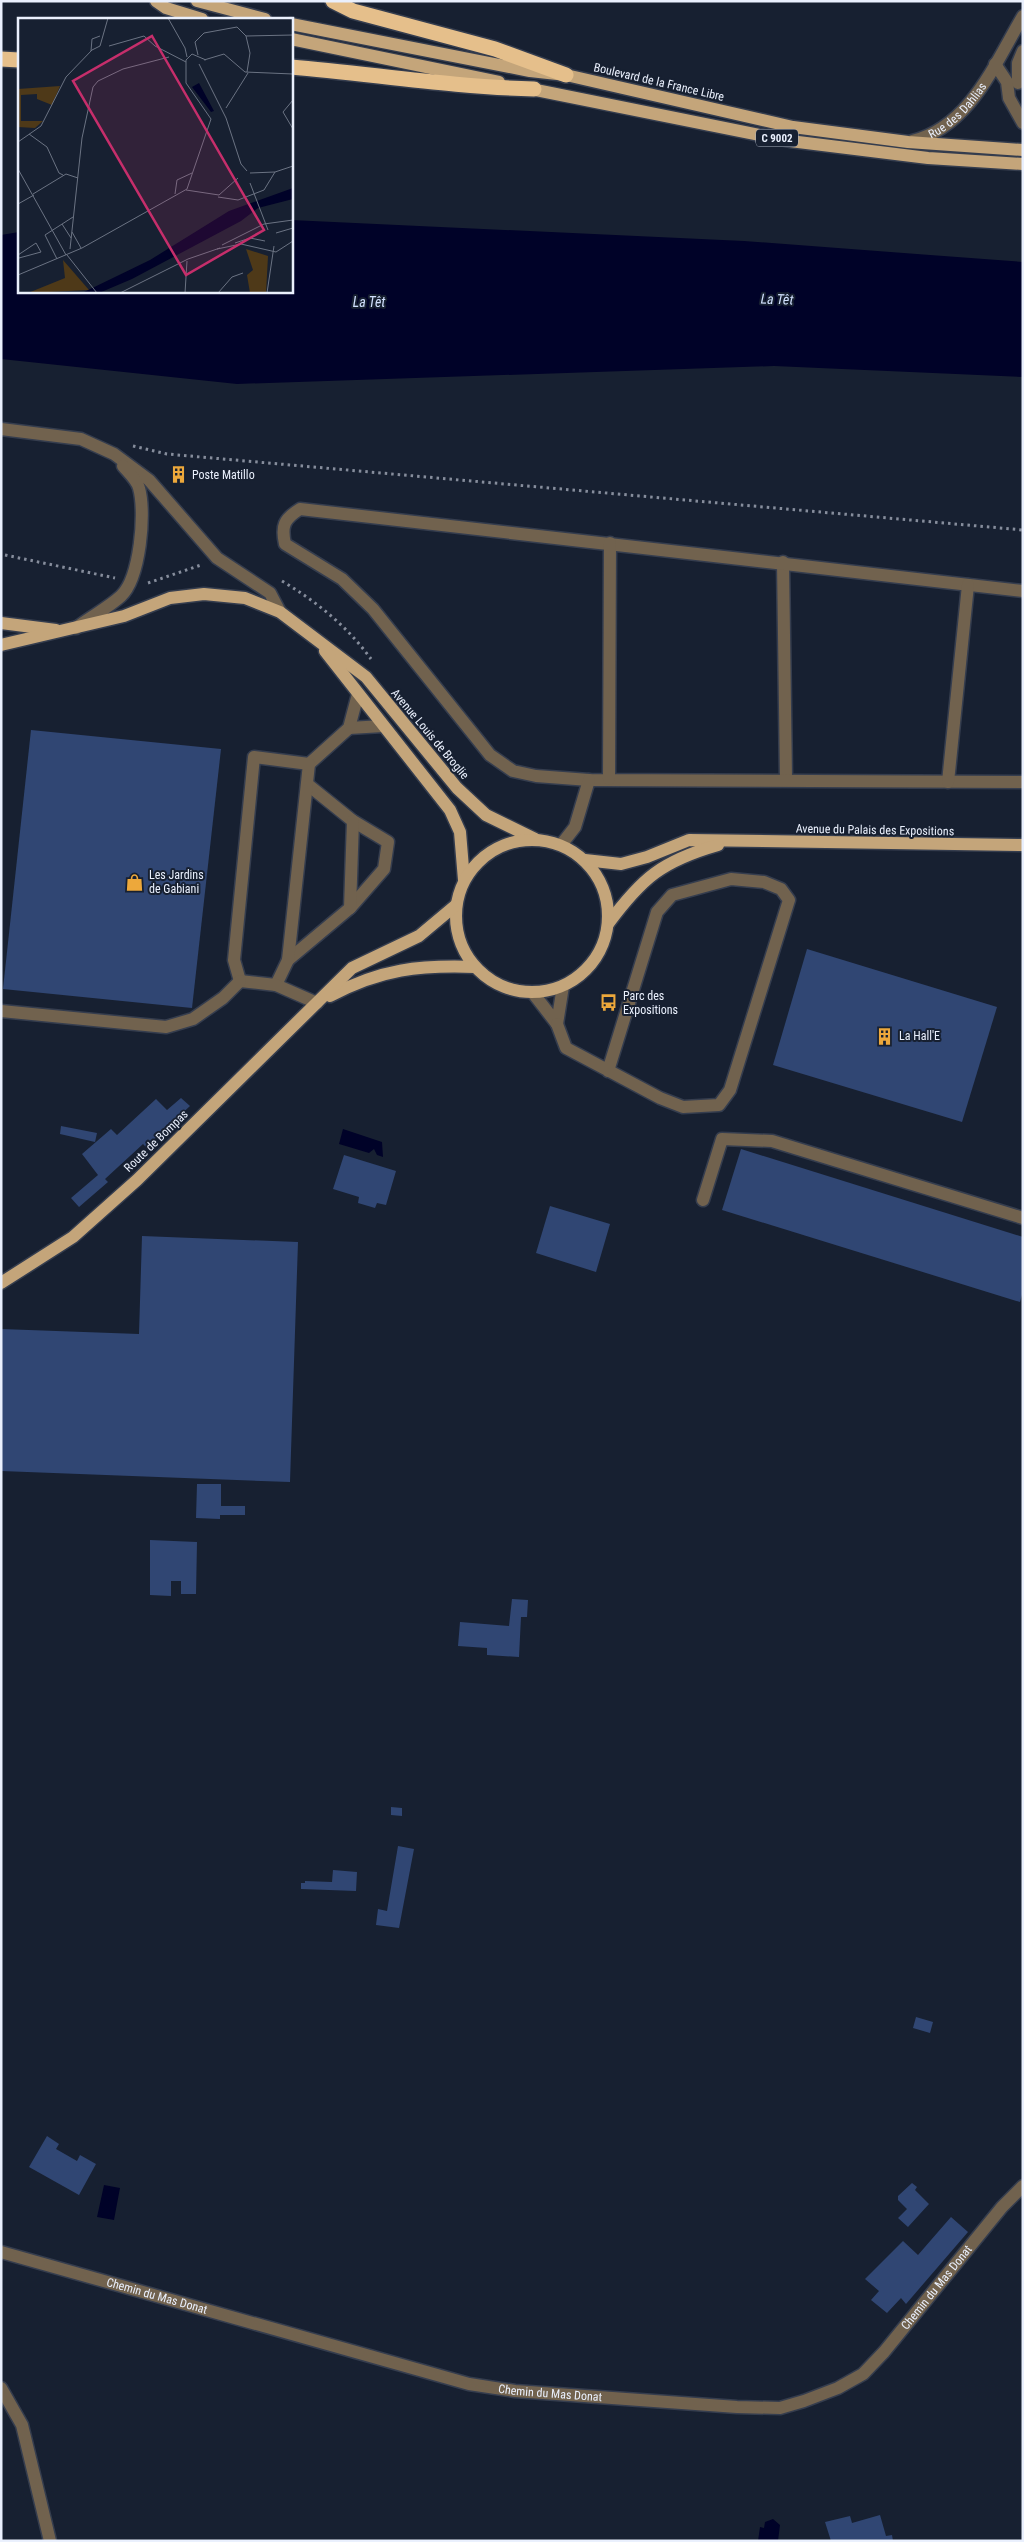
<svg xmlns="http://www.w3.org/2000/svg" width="1024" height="2542" viewBox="0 0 1024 2542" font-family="'Roboto Condensed',sans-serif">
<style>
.water{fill:#000228}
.building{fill:#304673}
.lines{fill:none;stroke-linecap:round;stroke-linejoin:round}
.minor-casing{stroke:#353d4e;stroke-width:15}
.major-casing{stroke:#353d4e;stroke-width:15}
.highway-casing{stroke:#353d4e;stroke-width:18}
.path{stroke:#868d9c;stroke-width:3;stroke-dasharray:2.5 4;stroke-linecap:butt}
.minor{stroke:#71624e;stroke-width:12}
.major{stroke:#c4a57a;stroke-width:12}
.highway{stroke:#e5bf8b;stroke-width:15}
.labels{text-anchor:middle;stroke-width:4;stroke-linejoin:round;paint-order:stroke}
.shield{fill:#172031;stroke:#abb2c0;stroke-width:1}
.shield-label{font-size:11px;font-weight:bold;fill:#eaf0fd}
.street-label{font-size:12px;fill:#eaf0fd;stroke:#172031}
.poi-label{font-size:12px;fill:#eaf0fd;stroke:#172031;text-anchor:start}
.water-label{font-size:14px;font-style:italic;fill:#d1e0fe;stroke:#172031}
.inset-road{fill:none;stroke:#6b7383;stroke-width:1}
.view{fill:#c62e6b;fill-opacity:0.15;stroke:#c62e6b;stroke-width:2.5}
.inset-edge{fill:none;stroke:#eaf0fd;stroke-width:2.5}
</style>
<rect width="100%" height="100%" fill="#172031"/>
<g class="water">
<polygon points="291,220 744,241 1023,262 1023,377 774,366 237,384 1,359 1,235 19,232 19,291 291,291"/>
<polygon points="343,1129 382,1142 383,1157 377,1155 374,1149 369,1153 339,1144"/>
<polygon points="104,2185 120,2188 114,2220 97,2217"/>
<polygon points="773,2519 780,2525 778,2541 758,2541 760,2527 764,2528 765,2522"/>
</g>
<g class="building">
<polygon points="176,469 184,478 179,481 171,472"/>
<polygon points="31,730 221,749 192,1008 3,989"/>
<polygon points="807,949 997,1007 962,1122 773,1065"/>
<polygon points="181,1098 190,1106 146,1147 143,1144 105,1179 108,1182 79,1207 71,1198 98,1175 82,1154 111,1129 117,1135 156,1099 167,1110"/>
<polygon points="61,1126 97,1133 95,1142 60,1134"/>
<polygon points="741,1149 1023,1237 1023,1291 1020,1302 722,1210"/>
<polygon points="344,1155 396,1171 386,1205 377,1203 375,1208 358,1203 359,1197 333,1189"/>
<polygon points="550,1206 610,1224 596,1272 536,1253"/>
<polygon points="142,1236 298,1242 290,1482 1,1471 1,1329 139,1334"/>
<polygon points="197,1484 221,1484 221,1506 245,1506 245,1515 220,1515 220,1519 196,1518"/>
<polygon points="150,1540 197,1542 196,1594 181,1594 181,1581 171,1581 171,1596 150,1595"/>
<polygon points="512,1599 528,1600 527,1617 521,1617 519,1657 487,1655 487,1648 458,1646 460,1622 509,1626"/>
<polygon points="391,1807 402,1808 402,1816 391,1815"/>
<polygon points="398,1846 414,1849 399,1928 376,1925 378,1909 387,1911"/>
<polygon points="333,1870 357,1872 356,1891 301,1889 301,1883 305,1883 305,1881 332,1882"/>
<polygon points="916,2017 933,2022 930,2033 913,2028"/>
<polygon points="47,2136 59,2144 56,2149 77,2161 80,2155 96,2164 79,2195 29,2167"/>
<polygon points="912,2183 917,2187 915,2190 929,2204 908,2227 898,2218 907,2209 898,2200 898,2196"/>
<polygon points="951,2217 968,2232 906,2304 901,2298 887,2313 871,2300 879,2291 865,2279 903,2241 918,2255"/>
<polygon points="880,2515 886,2536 892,2535 893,2541 831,2541 825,2522 850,2516 852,2523"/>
</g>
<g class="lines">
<defs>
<g id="minor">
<polyline points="995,64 1007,82 1009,98 1023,123"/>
<polyline points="1018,83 1018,63 1023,51"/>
<path id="s1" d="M912,141C970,127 995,63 1023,16"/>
<polyline points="1,429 81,439 114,454 149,480 217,558 270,593 280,612"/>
<polyline points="783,562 786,779"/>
<path d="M1023,591L300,509C284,519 281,526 285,544L342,579L373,609L490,755L513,771L536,776L589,780L1023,782"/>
<path d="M76,628C90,617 108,608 121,596C140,578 146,513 139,488C137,480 128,472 123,466"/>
<polyline points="349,728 383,726"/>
<polyline points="309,764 349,728 358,694"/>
<polyline points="609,779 610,543"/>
<polyline points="948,782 968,585"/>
<polyline points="307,784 353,821 388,842 384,869 350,908"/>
<polyline points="561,845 575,827 589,780"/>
<polyline points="288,960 350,908 353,821"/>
<polyline points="240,981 234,960 254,757 309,764 288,960 276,985"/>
<polyline points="240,981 276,985 317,1003"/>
<polyline points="533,993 557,1024 563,986"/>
<polyline points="1,1011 166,1027 193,1019 223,998 240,981"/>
<polyline points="557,1024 566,1048 660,1098 683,1107 719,1105 730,1090 789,900 781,889 764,882 731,879 672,895 657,912 608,1071"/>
<polyline points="703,1200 722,1139 772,1141 1023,1218"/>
<path id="s2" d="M1,2252L469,2384L515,2391L737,2407L780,2408L804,2401L838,2388L863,2374L884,2352L1002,2207L1023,2186"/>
<polyline points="1,2388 22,2425 50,2541"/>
</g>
<g id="major">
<polyline points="156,1 166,8 202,19"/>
<polyline points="197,1 265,19"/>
<polyline points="291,24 530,71 566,75 793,127 908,142 1023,150"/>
<polyline points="291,39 499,82"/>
<polyline points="526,88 790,141 928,158 1023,164"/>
<polyline points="1,623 56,630"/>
<polyline points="1,645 124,616 170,598 204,594 245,598 280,612 366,677 457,788 486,815 535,839"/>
<polyline points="325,651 450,810 460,832 464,880"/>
<circle cx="532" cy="916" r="76"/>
<polyline points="585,860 621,864 647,857 689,840 1023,845"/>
<path d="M608,924C642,878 662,861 718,845"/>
<path d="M330,996C381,969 419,965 475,967"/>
<polyline points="1,1283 73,1237 137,1180 352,968 419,936 456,905"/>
</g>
<g id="highway">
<polyline points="333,1 353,11 495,49 566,75"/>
<polyline points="1,59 19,60"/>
<path d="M291,67C373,74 453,87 534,89"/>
</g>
</defs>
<use href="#minor" class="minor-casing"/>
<use href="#major" class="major-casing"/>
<use href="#highway" class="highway-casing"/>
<g class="path">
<polyline points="133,446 167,454 1023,530"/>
<polyline points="5,555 115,578"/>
<path d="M282,581C317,602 347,626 371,659"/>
<polyline points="148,583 201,565"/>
</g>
<use href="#minor" class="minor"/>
<use href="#major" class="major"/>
<use href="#highway" class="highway"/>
</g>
<defs>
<symbol id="building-bare" viewBox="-9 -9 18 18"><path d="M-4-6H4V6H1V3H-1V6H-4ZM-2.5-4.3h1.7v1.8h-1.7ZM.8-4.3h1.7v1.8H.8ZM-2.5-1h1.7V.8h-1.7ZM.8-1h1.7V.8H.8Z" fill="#eda83b" stroke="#172031" stroke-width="2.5" paint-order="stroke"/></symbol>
<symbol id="shop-bare" viewBox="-9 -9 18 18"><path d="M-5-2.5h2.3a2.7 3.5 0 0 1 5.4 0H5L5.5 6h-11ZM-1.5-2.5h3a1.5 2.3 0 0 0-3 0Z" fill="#eda83b" stroke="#172031" stroke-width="2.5" paint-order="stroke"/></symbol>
<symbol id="bus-bare" viewBox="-9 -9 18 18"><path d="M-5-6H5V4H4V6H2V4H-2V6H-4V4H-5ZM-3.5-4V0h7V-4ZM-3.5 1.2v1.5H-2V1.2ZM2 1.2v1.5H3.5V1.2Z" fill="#eda83b" stroke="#172031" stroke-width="2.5" paint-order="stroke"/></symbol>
</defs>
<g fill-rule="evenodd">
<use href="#building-bare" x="166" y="462" width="25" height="25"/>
<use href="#shop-bare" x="122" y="870" width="25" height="25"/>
<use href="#bus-bare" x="596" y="990" width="25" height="25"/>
<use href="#building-bare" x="872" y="1024" width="25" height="25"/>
</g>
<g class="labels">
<rect class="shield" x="756" y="129.5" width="42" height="17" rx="4"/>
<g class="shield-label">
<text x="777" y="142">C 9002</text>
</g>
<g class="street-label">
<text transform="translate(659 82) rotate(13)" y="4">Boulevard de la France Libre</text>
<text dy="4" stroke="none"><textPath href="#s1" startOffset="56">Rue des Dahlias</textPath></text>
<text transform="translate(430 734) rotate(50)" y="4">Avenue Louis de Broglie</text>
<text transform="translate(875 830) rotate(1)" y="4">Avenue du Palais des Expositions</text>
<text transform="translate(156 1141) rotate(-44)" y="4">Route de Bompas</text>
<text dy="4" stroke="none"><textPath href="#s2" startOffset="1002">Chemin du Mas Donat</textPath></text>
<text dy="4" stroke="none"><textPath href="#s2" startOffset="162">Chemin du Mas Donat</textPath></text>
<text dy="4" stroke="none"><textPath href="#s2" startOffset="568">Chemin du Mas Donat</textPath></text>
</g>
<g class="poi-label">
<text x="192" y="479">Poste Matillo</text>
<text x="149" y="879">Les Jardins<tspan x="149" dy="14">de Gabiani</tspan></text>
<text x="623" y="1000">Parc des<tspan x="623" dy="14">Expositions</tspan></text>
<text x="899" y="1040">La Hall'E</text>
</g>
<g class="water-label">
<text transform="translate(777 299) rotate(2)" y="5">La Têt</text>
<text x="369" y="307">La Têt</text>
</g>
</g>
<g transform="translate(18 18)">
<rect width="275" height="275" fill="#172031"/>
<path d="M42,68L34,87L19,81V76L3,77V103H25L17,110L0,109V71ZM228,231L250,238L248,275H232L229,257L235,252ZM45,242L71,272L10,275L47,260Z" fill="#4e3918"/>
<path d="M181,65L196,93L193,94L174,69ZM275,170V181L240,190L223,203L114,261L81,275H64L132,242L211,193Z" fill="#000228"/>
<path class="inset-road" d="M150,0L167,30L169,39M228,18L275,17M91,28L126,18L137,28L168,44M73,33L74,21L82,18M180,37L177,24L186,15L219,9L228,18L232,35L229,54M186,42L206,36L227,54L275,56M181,46L208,100L223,146L229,153M275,82L265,94L275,111M208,90L230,55M11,116L29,129L41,155L45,157M0,124L23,108L48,59L74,32L82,28L90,0M0,151L48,237M232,155L257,154L275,148M232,165L250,212M168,172L201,177L220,160M15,176L48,156L60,160M157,176L159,162L174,155M200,179L220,182L246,172L257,154M0,186L16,177M44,206L53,220M54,214L63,230M258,215L275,210M217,225L232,220L247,223M204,227L246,206L275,202M52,231L64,120L75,69L80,63L105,51L151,39M199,231L223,226L258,234L275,223M0,237L18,225L23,234L1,240M49,237L79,275M39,241L27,217L55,199M0,257L64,230L169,171L193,101L168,65V42L174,36L188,42M102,275L170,241L202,230M167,275L169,243M200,275L214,259L225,255M249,275L256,228"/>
<path class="view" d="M134,18L246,212L168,257L55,63Z"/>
<rect width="275" height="275" class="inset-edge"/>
</g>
<rect width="1024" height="2542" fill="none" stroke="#eaf0fd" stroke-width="5"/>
</svg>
